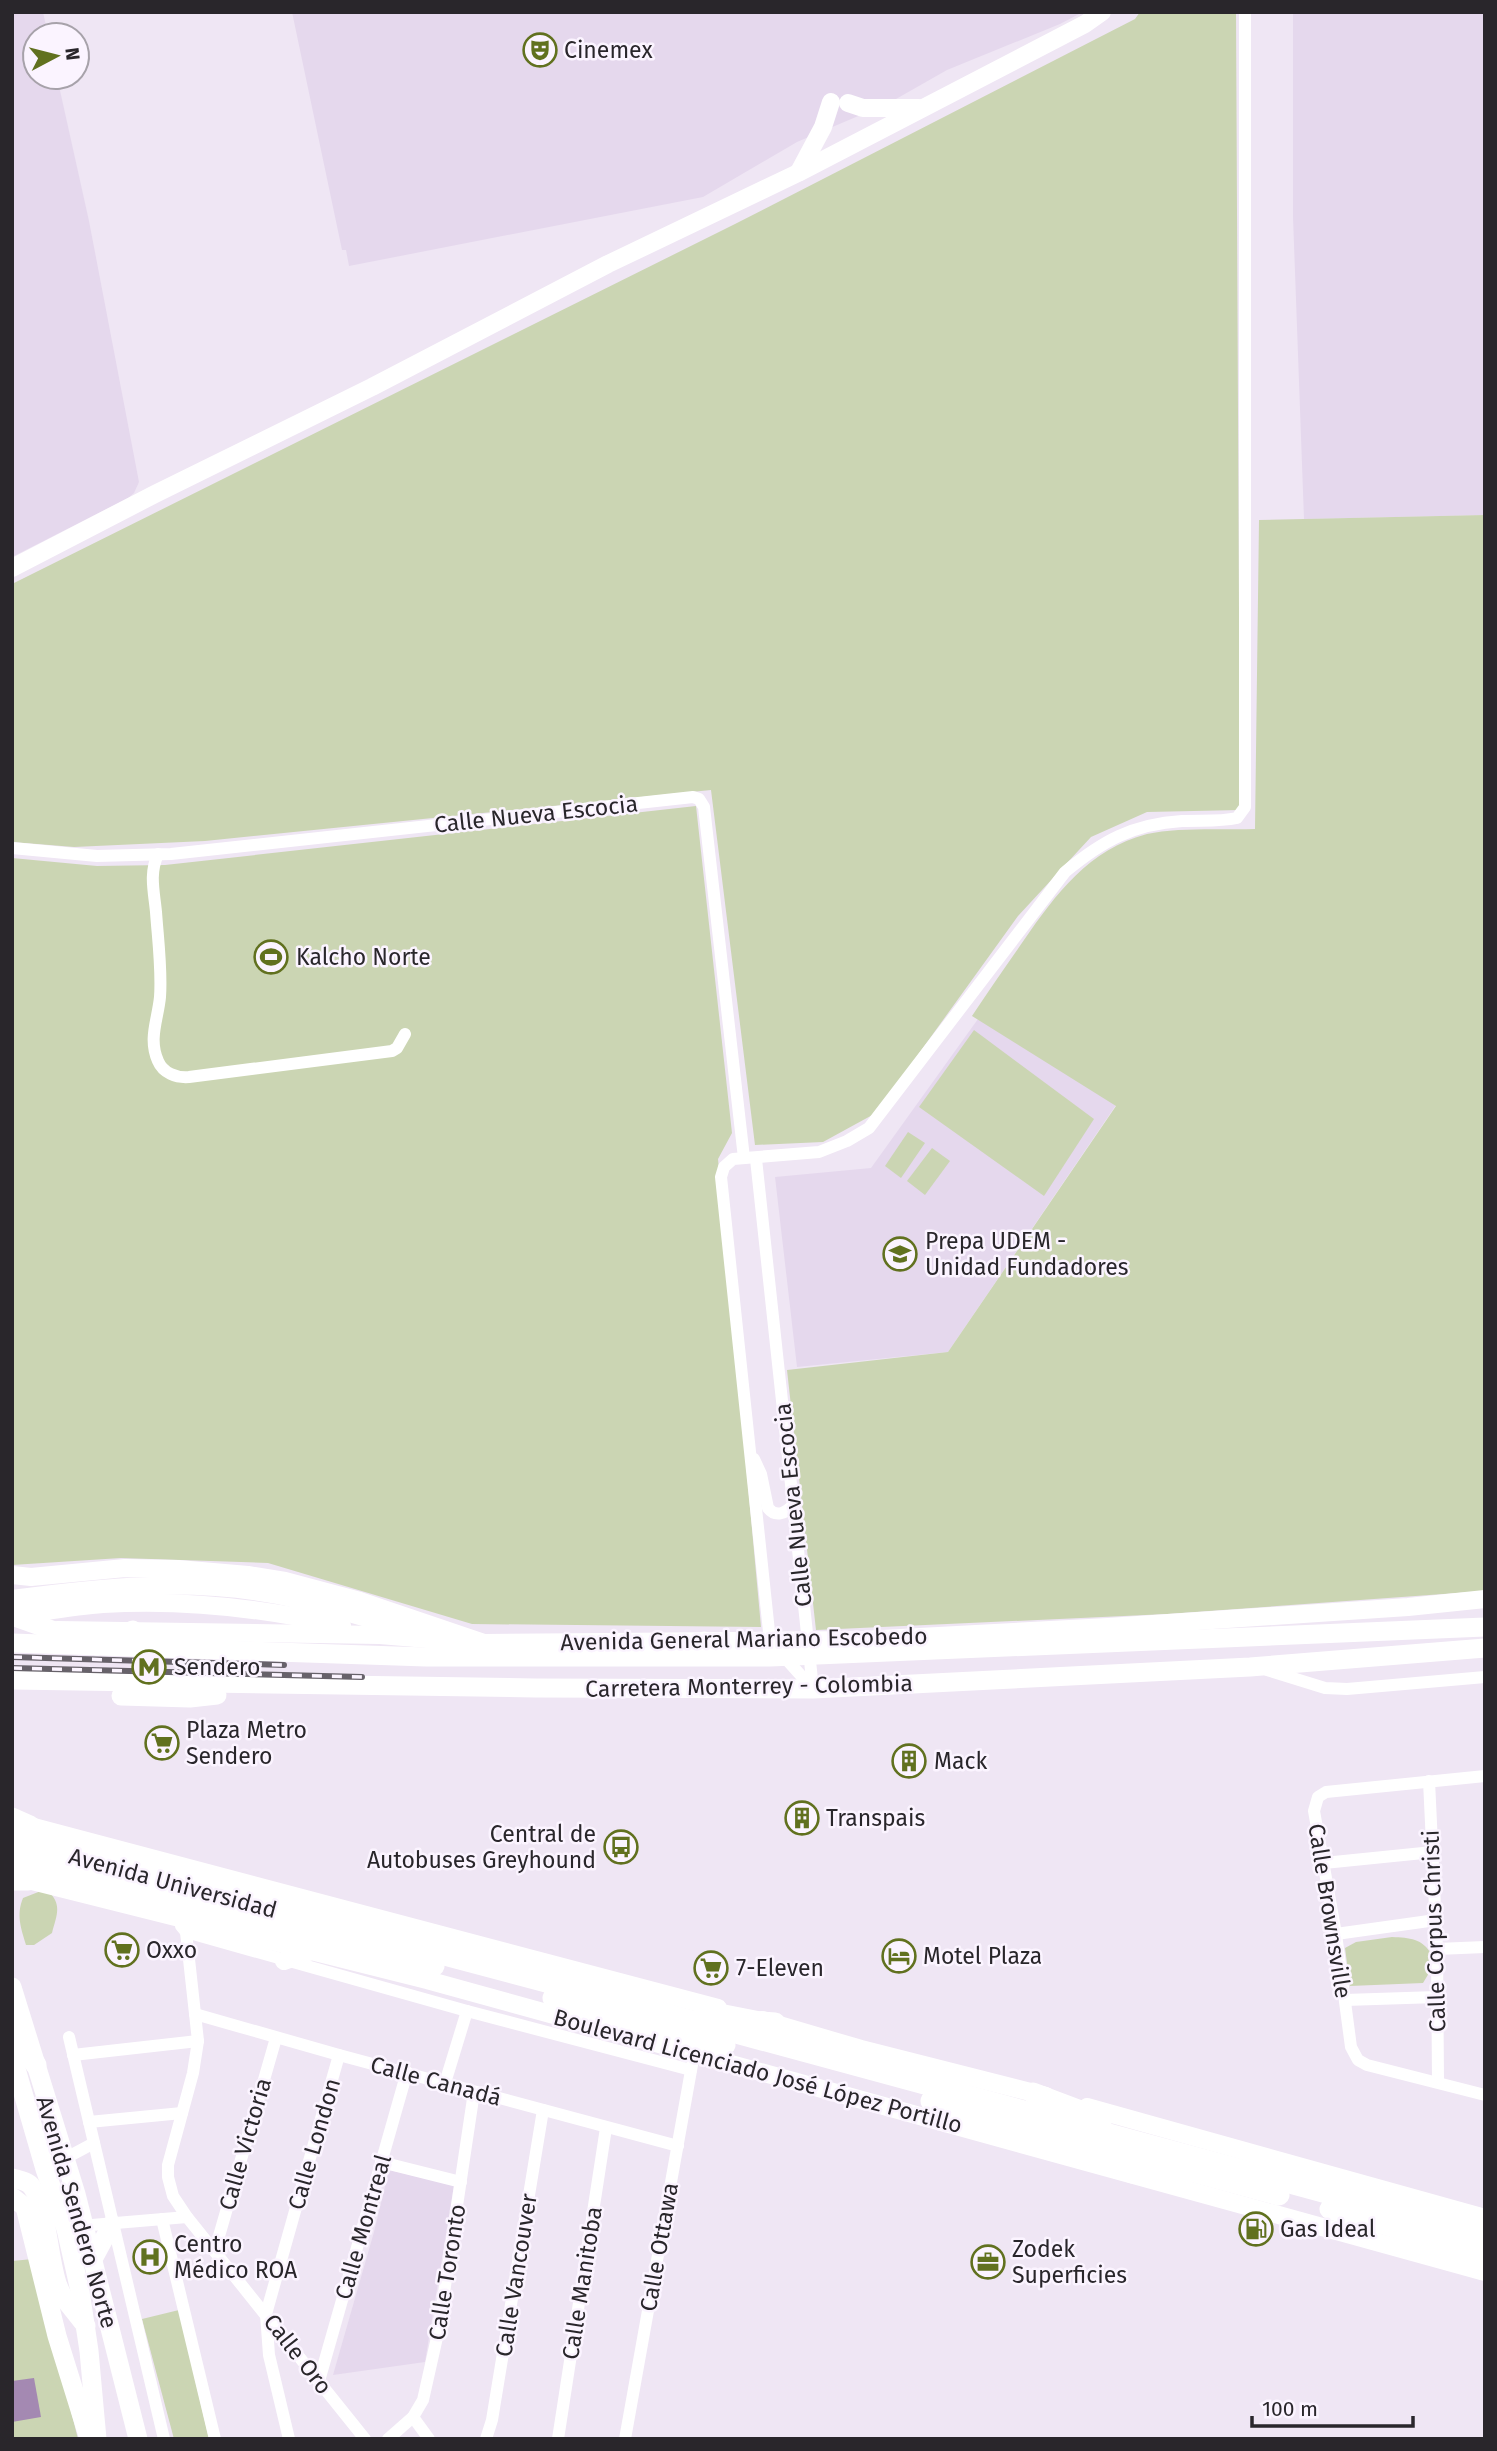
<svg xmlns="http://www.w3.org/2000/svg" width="1497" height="2451" viewBox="0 0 1497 2451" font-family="'Fira Sans',sans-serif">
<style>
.built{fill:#e5d8ed}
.green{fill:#cbd5b3}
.water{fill:#a489b2}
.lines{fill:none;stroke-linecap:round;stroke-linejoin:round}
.street{stroke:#fff;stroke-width:12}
.secondary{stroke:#fff;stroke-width:18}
.primary{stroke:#fff;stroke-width:19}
.highway{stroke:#fff;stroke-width:21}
.rail-casing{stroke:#67626a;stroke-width:6}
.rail{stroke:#fbf4ff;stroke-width:3.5;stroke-dasharray:10;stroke-linecap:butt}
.labels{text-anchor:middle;stroke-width:5;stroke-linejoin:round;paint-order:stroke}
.poi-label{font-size:23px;fill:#29262b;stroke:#fbf4ff;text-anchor:start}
.street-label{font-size:23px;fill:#29262b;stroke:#fbf4ff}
</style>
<rect width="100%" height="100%" fill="#efe6f4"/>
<g class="built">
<polygon points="12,12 43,12 48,35 35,35 35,77 57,77 89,221 139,482 134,493 128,498 12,557"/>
<polygon points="292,12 1083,12 1060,24 947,70 889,103 797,142 703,197 349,266 346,250 342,250"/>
<polygon points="1293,12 1485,12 1485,515 1304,519 1293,217"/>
<polygon points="978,1019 1116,1105 948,1352 797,1367 775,1177 871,1168"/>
<polygon points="389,2170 454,2185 425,2362 333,2375 374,2232"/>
</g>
<g class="green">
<polygon points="1140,12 1236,12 1240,810 1147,812 1091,837 1018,916 876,1113 823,1142 755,1145 711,790 205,841 74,847 12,842 12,584 735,224 1135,19"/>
<path d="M1485,515V1591L1167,1614L816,1630L787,1370L948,1352L1116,1106L972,1016C989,990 1007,965 1024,940C1056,894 1089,849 1147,834C1177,827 1223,830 1255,829L1259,520Z"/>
<polygon points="696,806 732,1133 718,1159 761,1627 472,1624 268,1563 121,1558 12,1565 12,858 97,866 165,865"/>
<polygon points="974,1030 1094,1119 1044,1196 919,1107"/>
<polygon points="908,1132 925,1143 901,1178 885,1166"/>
<polygon points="932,1148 950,1161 925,1195 907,1181"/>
<path d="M46,1889C63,1904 57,1914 52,1933L34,1945H26C21,1928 16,1915 23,1898Z"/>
<path d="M1392,1937C1410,1938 1422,1938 1432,1955L1429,1973L1423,1983L1350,1986L1345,1948L1356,1942Z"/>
<polygon points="33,2259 78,2439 12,2439 12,2261"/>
<polygon points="179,2310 209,2439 174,2439 142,2319"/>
</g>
<polygon class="water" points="34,2378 41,2417 12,2422 12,2381"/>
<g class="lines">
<g class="street">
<polyline points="12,848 97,856 171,854 693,797 699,799 704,807 744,1158"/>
<path d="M158,854C149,874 154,891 156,912C158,940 162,970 160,997C158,1019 148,1039 158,1061C163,1073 176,1078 189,1077L392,1051L397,1048L405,1034"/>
<polyline points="756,1159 813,1689"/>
<path d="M754,1459L761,1474L768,1508C776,1518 786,1513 793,1505"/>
<polyline points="1267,1670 1325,1688 1347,1689 1485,1677"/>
<path d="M813,1689L770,1641L721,1177L724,1167L733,1159L819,1152L847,1141L869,1128L1065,872C1102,841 1133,824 1182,821C1201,820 1219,822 1237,818L1245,807V12"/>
<polyline points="1485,1776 1326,1792 1318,1797 1314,1811 1336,1934 1351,2047 1358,2060 1367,2065 1485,2095"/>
<polyline points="1429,1781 1437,1949 1438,2082"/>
<polyline points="1324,1863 1433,1852"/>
<polyline points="181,1926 186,1932 467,2011 691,2070"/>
<polyline points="186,1932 198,2041 193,2073 168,2165 168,2177 173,2196 187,2217 365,2439"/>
<polyline points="1336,1934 1436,1920"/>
<polyline points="1437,1949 1485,1947"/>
<polyline points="1345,2000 1437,1997"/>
<polyline points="195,2014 339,2055 678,2146"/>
<polyline points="69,2037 164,2439"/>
<polyline points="73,2055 198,2041"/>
<polyline points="445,2083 467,2011"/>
<polyline points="89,2122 182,2113"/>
<polyline points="64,2159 94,2143"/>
<polyline points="381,2162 461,2182"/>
<polyline points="162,2219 215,2439"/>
<polyline points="80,2226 187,2217"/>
<polyline points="215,2250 276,2038"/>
<polyline points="319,2381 407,2072"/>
<polyline points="413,2417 429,2439"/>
<polyline points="289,2439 269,2355 266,2314 339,2055"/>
<polyline points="388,2439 413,2417 423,2400 438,2333 474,2092"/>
<polyline points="486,2439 492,2420 543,2110"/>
<polyline points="558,2439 606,2128"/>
<polyline points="625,2439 692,2065"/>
</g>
<g class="secondary">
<polyline points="848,103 863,108 919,108"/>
<polyline points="799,172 823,127 831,102"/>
<polyline points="12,568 155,494 372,387 608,264 798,173 1085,24 1102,12"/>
<polyline points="12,1575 31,1577 125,1568 178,1569 248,1575 285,1581 360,1601 484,1643 863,1640 1108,1627 1408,1607 1485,1599"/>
<path d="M12,1599C100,1587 189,1578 277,1595C326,1605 373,1620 421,1634"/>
<path d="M13,1616C43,1612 73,1606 103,1604C185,1599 263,1608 342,1626"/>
<polyline points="57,1630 380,1635 463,1642"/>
<polyline points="18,1830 30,1826 718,2008"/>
<polyline points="16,1872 28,1880 427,1980 1485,2272"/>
<polyline points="284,1961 311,1951"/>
<polyline points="762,2020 861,2049 1046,2096"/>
<polyline points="1087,2107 1485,2218"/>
</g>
<g class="primary">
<polyline points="12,1616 97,1646 133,1630"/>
<polyline points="704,1641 734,1656"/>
<polyline points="12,1643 426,1657 770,1657 1485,1627"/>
<polyline points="12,1680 535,1688 813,1689 1250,1667 1485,1648"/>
<polyline points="121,1696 190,1698 217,1695"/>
<polyline points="12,1987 76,2194 138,2439"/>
<polyline points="12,2055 45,2169 66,2229 80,2291 89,2351 97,2439"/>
<path d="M12,2178C19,2180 28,2181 32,2187C48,2208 48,2259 58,2286L63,2297L86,2326"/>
<polyline points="12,2197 25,2207 57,2336 89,2439"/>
<polyline points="92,2261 112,2224"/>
</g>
<g class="highway">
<polyline points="12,1818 30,1826"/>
<polyline points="12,1840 633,2005 1485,2236"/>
<polyline points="12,1858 434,1966"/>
<polyline points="12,1880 28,1880"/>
<polyline points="553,1998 725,2045"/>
<polyline points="704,2011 760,2022 775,2023"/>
<polyline points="12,2028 36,2065"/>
<polyline points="1033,2093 1102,2119"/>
<polyline points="931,2101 1279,2195"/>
<polyline points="1132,2173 1182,2181"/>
<polyline points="1330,2209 1485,2253"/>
</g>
<defs>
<g id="rail">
<polyline points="12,1657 284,1665"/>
<polyline points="12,1668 362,1677"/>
</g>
</defs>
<use href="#rail" class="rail-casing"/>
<use href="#rail" class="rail"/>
</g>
<defs>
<symbol id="theatre-ring" viewBox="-11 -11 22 22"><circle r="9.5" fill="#fbf4ff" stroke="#61711f" stroke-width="1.5"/><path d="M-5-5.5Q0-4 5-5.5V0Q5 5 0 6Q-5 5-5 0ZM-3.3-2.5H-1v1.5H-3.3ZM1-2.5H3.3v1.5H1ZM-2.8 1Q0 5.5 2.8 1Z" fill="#61711f"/></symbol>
<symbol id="stadium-ring" viewBox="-11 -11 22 22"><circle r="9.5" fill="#fbf4ff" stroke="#61711f" stroke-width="1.5"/><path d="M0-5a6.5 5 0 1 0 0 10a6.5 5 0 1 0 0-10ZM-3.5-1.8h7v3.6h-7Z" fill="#61711f"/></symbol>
<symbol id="university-ring" viewBox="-11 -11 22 22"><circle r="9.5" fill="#fbf4ff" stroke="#61711f" stroke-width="1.5"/><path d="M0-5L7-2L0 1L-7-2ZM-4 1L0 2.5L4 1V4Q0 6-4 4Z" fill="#61711f"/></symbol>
<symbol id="metro-ring" viewBox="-11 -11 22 22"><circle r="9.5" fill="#fbf4ff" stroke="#61711f" stroke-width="1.5"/><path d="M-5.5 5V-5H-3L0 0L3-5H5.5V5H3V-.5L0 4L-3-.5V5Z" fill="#61711f"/></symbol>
<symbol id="supermarket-ring" viewBox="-11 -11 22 22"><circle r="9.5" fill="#fbf4ff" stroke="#61711f" stroke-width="1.5"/><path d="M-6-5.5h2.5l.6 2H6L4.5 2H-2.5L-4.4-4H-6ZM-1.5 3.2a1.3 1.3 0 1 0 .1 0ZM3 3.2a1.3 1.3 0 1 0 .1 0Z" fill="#61711f"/></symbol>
<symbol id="building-ring" viewBox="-11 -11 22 22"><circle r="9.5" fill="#fbf4ff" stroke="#61711f" stroke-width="1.5"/><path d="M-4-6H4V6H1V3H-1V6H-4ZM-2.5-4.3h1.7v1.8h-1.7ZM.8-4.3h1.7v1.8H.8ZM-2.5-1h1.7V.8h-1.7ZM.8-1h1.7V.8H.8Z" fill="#61711f"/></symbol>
<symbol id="bus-ring" viewBox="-11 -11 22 22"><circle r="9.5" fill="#fbf4ff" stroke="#61711f" stroke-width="1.5"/><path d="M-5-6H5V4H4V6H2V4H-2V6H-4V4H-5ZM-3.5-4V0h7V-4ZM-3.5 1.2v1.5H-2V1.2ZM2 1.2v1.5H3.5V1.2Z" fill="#61711f"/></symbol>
<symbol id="hotel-ring" viewBox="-11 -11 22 22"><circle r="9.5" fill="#fbf4ff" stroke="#61711f" stroke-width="1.5"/><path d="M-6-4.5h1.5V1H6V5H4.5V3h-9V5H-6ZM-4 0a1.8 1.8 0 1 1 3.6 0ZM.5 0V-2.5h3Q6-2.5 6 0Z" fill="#61711f"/></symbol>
<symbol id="fuel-ring" viewBox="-11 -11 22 22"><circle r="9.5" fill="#fbf4ff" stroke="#61711f" stroke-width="1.5"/><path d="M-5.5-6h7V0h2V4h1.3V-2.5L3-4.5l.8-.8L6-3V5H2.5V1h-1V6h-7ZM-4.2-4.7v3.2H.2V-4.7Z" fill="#61711f"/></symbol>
<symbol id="hospital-ring" viewBox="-11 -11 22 22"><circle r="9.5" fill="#fbf4ff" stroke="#61711f" stroke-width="1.5"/><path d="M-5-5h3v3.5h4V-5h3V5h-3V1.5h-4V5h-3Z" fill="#61711f"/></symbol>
<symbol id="office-ring" viewBox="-11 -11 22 22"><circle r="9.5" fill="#fbf4ff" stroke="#61711f" stroke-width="1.5"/><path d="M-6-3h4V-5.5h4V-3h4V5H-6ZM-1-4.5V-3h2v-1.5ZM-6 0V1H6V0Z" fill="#61711f"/></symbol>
</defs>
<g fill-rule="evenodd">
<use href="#theatre-ring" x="521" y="31" width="38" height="38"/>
<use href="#stadium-ring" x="252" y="938" width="38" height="38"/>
<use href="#university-ring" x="881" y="1235" width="38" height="38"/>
<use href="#metro-ring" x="130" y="1648" width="38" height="38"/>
<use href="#supermarket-ring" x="143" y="1724" width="38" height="38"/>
<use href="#building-ring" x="890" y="1742" width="38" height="38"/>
<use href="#building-ring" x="783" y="1799" width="38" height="38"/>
<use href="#bus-ring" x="602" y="1828" width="38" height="38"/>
<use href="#supermarket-ring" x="103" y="1931" width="38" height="38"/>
<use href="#hotel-ring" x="880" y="1937" width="38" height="38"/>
<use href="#supermarket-ring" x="692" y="1949" width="38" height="38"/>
<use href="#fuel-ring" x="1237" y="2210" width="38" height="38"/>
<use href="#hospital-ring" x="131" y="2238" width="38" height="38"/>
<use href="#office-ring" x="969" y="2243" width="38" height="38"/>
</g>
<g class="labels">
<g class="poi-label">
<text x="564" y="58">Cinemex</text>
<text x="296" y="965">Kalcho Norte</text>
<text x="925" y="1249">Prepa UDEM -<tspan x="925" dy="26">Unidad Fundadores</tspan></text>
<text x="174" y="1675">Sendero</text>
<text x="186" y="1738">Plaza Metro<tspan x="186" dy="26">Sendero</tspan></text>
<text x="934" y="1769">Mack</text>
<text x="826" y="1826">Transpais</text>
<text x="596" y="1842" text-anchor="end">Central de<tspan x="596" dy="26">Autobuses Greyhound</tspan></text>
<text x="146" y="1958">Oxxo</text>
<text x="923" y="1964">Motel Plaza</text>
<text x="736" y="1976">7-Eleven</text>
<text x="1280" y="2237">Gas Ideal</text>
<text x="174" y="2252">Centro<tspan x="174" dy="26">Médico ROA</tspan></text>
<text x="1012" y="2257">Zodek<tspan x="1012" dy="26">Superficies</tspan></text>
</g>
<g class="street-label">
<text transform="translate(536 814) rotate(-6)" y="8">Calle Nueva Escocia</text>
<text transform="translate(793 1505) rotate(-96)" y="8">Calle Nueva Escocia</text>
<text transform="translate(744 1639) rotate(-1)" y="8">Avenida General Mariano Escobedo</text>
<text transform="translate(749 1686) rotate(-1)" y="8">Carretera Monterrey - Colombia</text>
<text transform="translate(173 1883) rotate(15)" y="8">Avenida Universidad</text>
<text transform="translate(1330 1911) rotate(81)" y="8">Calle Brownsville</text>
<text transform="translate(1434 1931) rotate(-92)" y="8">Calle Corpus Christi</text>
<text transform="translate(758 2071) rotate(15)" y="8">Boulevard Licenciado José López Portillo</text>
<text transform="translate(436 2081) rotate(15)" y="8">Calle Canadá</text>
<text transform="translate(245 2144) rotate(-74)" y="8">Calle Victoria</text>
<text transform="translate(314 2144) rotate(-74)" y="8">Calle London</text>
<text transform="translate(77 2212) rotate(74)" y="8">Avenida Sendero Norte</text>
<text transform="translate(363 2227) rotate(-74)" y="8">Calle Montreal</text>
<text transform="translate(659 2247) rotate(-80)" y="8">Calle Ottawa</text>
<text transform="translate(447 2272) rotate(-81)" y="8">Calle Toronto</text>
<text transform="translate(516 2275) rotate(-81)" y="8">Calle Vancouver</text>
<text transform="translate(582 2283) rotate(-81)" y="8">Calle Manitoba</text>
<text transform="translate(298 2354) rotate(52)" y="8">Calle Oro</text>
</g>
</g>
<rect width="1497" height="2451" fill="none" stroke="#29262b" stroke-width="28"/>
<g transform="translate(56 56) rotate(83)"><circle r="33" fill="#fbf4ff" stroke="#a7a2aa" stroke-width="2"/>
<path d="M0-5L12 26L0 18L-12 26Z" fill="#61711f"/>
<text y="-10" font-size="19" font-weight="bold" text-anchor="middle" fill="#29262b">N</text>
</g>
<path d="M1252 2416v10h161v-10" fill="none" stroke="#29262b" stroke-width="3.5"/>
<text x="1262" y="2416" font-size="21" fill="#29262b" stroke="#fbf4ff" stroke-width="5" paint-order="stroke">100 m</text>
</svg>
